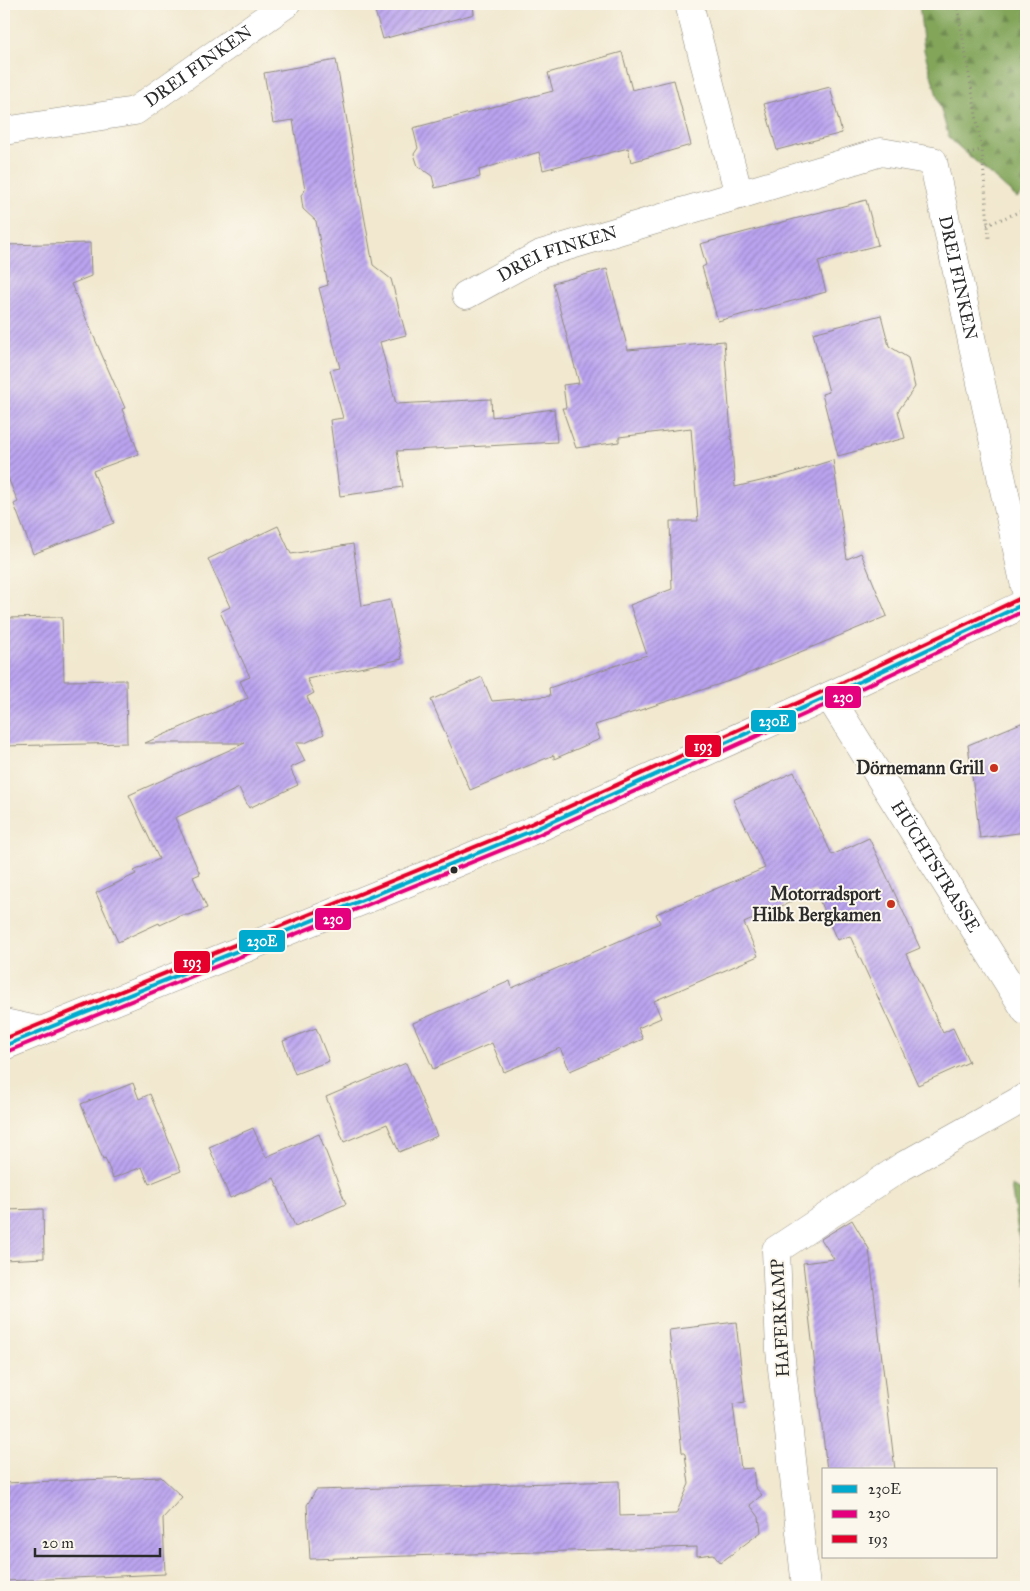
<svg xmlns="http://www.w3.org/2000/svg" width="1030" height="1591" viewBox="0 0 1030 1591" font-family="'IM FELL Great Primer',serif">
<style>
.forest{fill:url(#forest-firs);stroke:#566842}
.building{fill:url(#building-hatch)}
.lines{fill:none;stroke-linecap:round;stroke-linejoin:round}
.minor-casing{stroke:#8e8a7d;stroke-width:29}
.major-casing{stroke:#8e8a7d;stroke-width:29}
.path{stroke:#8e8a7d;stroke-width:3;stroke-dasharray:1 4;stroke-linecap:butt}
.minor{stroke:#fff;stroke-width:28}
.major{stroke:#fff;stroke-width:28}
.bus-1-casing{stroke:#fbf7ec;stroke-width:8}
.bus-2-casing{stroke:#fbf7ec;stroke-width:8}
.bus-3-casing{stroke:#fbf7ec;stroke-width:8}
.bus-1{stroke:#00a9ce;stroke-width:4}
.bus-2{stroke:#e5007d;stroke-width:4}
.bus-3{stroke:#e4002b;stroke-width:4}
.poi-dot{fill:#c8321e;stroke:#fbf7ec;stroke-width:2}
.bus-dot{fill:#2b2b2b;stroke:#fbf7ec;stroke-width:2}
.labels{text-anchor:middle;stroke-width:4;stroke-linejoin:round;paint-order:stroke}
.street-label{font-size:18px;fill:#2b2b2b;stroke:#fbf7ec}
.poi-label{font-size:18px;font-weight:bold;fill:#2b2b2b;stroke:#fbf7ec;text-anchor:end}
.line-badge{stroke:#fbf7ec;stroke-width:2}
.badge-label{font-size:14px;text-anchor:middle;font-weight:bold;fill:#fff}
</style>
<defs>
<pattern id="forest-firs" width="22" height="20" patternUnits="userSpaceOnUse" patternTransform="scale(1.25)"><rect width="22" height="20" fill="#82a55a"/><path d="M5 1l3.5 6h-7zM16 11l3.5 6h-7z" fill="#6b874b"/></pattern>
<pattern id="building-hatch" width="6" height="6" patternUnits="userSpaceOnUse" patternTransform="scale(1.25)"><rect width="6" height="6" fill="#bba4f0"/><path d="M-1 1l2-2M0 6l6-6M5 7l2-2" fill="none" stroke="#9886c3"/></pattern>
</defs>
<rect width="100%" height="100%" fill="#fbf7ec"/>
<filter id="ink" filterUnits="userSpaceOnUse"><feTurbulence type="fractalNoise" baseFrequency=".02" numOctaves="2"/><feDisplacementMap in="SourceGraphic" scale="10" xChannelSelector="R" yChannelSelector="G"/><feConvolveMatrix kernelMatrix="1 2 1 2 8 2 1 2 1" color-interpolation-filters="sRGB"/></filter>
<filter id="wash" filterUnits="userSpaceOnUse"><feTurbulence type="fractalNoise" baseFrequency=".0096" numOctaves="4" result="noise"/><feDisplacementMap in="SourceGraphic" scale="20" xChannelSelector="R" yChannelSelector="G"/><feGaussianBlur stdDeviation="1.12" result="paint"/><feColorMatrix in="noise" values="0 0 0 0 0 0 0 0 0 0 0 0 0 0 0 0 0 1.4 0 .05"/><feComposite in="paint" operator="in"/></filter>
<g filter="url(#wash)">
<rect width="100%" height="100%" fill="#f1e8cf"/>
<g class="forest">
<polygon points="919,4 1026,4 1026,191 1017,198 949,138 924,50"/>
<polygon points="1011,1186 1026,1193 1026,1285"/>
</g>
<g id="blocks">
<g class="building">
<polygon points="373,4 473,4 474,14 383,39"/>
<polygon points="622,52 632,90 674,80 691,145 631,162 628,148 543,170 539,152 479,170 480,177 435,188 432,176 418,166 414,154 418,148 413,128 553,91 548,73"/>
<polygon points="336,60 373,265 391,279 406,335 380,342 396,404 491,399 492,417 554,409 557,442 397,451 403,487 340,496 330,420 343,418 330,370 340,368 319,288 328,285 316,221 303,209 301,195 305,190 293,120 273,123 264,73"/>
<polygon points="830,87 842,133 777,150 764,104"/>
<polygon points="866,200 878,245 818,261 826,292 718,321 702,267 706,265 700,244"/>
<polygon points="90,243 91,276 71,284 125,408 122,409 139,454 93,471 114,523 33,554 14,504 18,502 4,468 4,245"/>
<polygon points="607,269 628,350 724,341 735,487 782,476 833,460 847,559 861,553 887,616 735,679 595,725 600,739 554,759 554,755 470,790 431,700 482,677 492,701 550,696 549,688 647,655 630,605 672,589 670,521 698,521 691,428 619,437 619,442 576,448 562,408 566,408 563,385 579,383 553,283"/>
<polygon points="881,315 889,346 908,358 915,387 898,411 905,438 838,456 822,394 829,392 813,333"/>
<polygon points="278,526 291,554 353,544 362,606 390,600 402,659 307,679 314,693 307,697 324,734 305,743 296,743 305,761 290,768 298,785 249,808 239,788 175,818 200,874 193,877 207,908 188,915 182,915 160,925 159,923 118,942 96,893 136,874 134,871 159,859 129,795 245,743 145,743 248,698 240,681 250,677 220,612 230,607 208,559"/>
<polygon points="62,617 64,681 126,680 127,743 4,746 4,618"/>
<polygon points="1026,721 1026,832 980,838 968,745"/>
<polygon points="794,772 832,855 869,838 920,948 906,954 943,1033 953,1028 969,1062 918,1085 850,936 837,940 815,891 744,923 758,956 654,1001 661,1018 638,1028 643,1039 570,1071 560,1048 504,1072 492,1043 433,1069 413,1023 510,981 512,988 660,923 656,914 765,868 733,800"/>
<polygon points="316,1028 329,1061 295,1074 283,1041"/>
<polygon points="406,1063 437,1136 399,1152 387,1124 344,1142 326,1097"/>
<polygon points="133,1083 139,1099 150,1094 181,1171 149,1184 142,1167 113,1178 105,1158 103,1159 81,1104"/>
<polygon points="253,1128 266,1157 319,1134 346,1204 295,1226 274,1178 230,1198 209,1147"/>
<polygon points="43,1209 44,1258 4,1260 4,1210"/>
<polygon points="852,1220 869,1249 895,1470 827,1470 803,1263 834,1259 821,1239"/>
<polygon points="736,1322 745,1402 733,1404 741,1469 753,1468 755,1487 762,1495 750,1505 759,1517 761,1532 720,1563 713,1554 697,1556 697,1547 310,1559 307,1505 316,1490 619,1481 620,1516 676,1514 689,1484 685,1454 682,1452 669,1330"/>
<polygon points="161,1477 182,1497 163,1518 165,1574 4,1581 4,1483"/>
</g>
</g>
</g>
<g filter="url(#ink)">
<use href="#blocks" fill-opacity="0" stroke="#8e8a7d" stroke-width="1"/>
<g class="lines">
<defs>
<g id="minor">
<path id="s1" d="M689,4L739,195L881,152L933,161L1026,591"/>
<path id="s2" d="M4,131L135,111L286,4"/>
<path id="s3" d="M466,295L541,254L739,195"/>
<path id="s4" d="M829,696L1026,1011"/>
<polyline points="806,1587 780,1350 776,1250 903,1166 1026,1097"/>
</g>
<g id="major">
<polyline points="4,1023 41,1031"/>
<polyline points="4,1046 456,863 529,832 829,696 1026,603"/>
</g>
</defs>
<use href="#minor" class="minor-casing"/>
<use href="#major" class="major-casing"/>
<g class="path">
<polyline points="957,4 982,150 989,238"/>
<polyline points="968,153 981,150"/>
<polyline points="987,225 1026,209"/>
</g>
<use href="#minor" class="minor"/>
<use href="#major" class="major"/>
<defs>
<polyline id="bus-1" points="4,1046 529,832 829,696 1026,603"/>
<polyline id="bus-2" points="6,1052 531,838 832,702 1026,610"/>
<polyline id="bus-3" points="4,1039 526,826 826,690 1023,597"/>
</defs>
<use href="#bus-1" class="bus-1-casing"/>
<use href="#bus-2" class="bus-2-casing"/>
<use href="#bus-3" class="bus-3-casing"/>
<use href="#bus-1" class="bus-1"/>
<use href="#bus-2" class="bus-2"/>
<use href="#bus-3" class="bus-3"/>
</g>
</g>
<g class="poi-dot">
<circle cx="994" cy="768" r="5"/>
<circle cx="891" cy="904" r="5"/>
</g>
<circle class="bus-dot" cx="454" cy="870" r="4.5"/>
<g class="labels">
<g class="street-label">
<text dy="6" stroke="none"><textPath href="#s2" startOffset="210">DREI FINKEN</textPath></text>
<text dy="6" stroke="none"><textPath href="#s3" startOffset="101">DREI FINKEN</textPath></text>
<text dy="6" stroke="none"><textPath href="#s1" startOffset="518">DREI FINKEN</textPath></text>
<text dy="6" stroke="none"><textPath href="#s4" startOffset="201">HÜCHTSTRASSE</textPath></text>
<text transform="translate(780 1318) rotate(-93)" y="6">HAFERKAMP</text>
</g>
<g class="poi-label">
<text x="984" y="774">Dörnemann Grill</text>
<text x="881" y="900">Motorradsport<tspan x="881" dy="21">Hilbk Bergkamen</tspan></text>
</g>
</g>
<g class="line-badge">
<rect x="824" y="685" width="38" height="24" rx="5" fill="#e5007d"/>
<rect x="750" y="709" width="47" height="24" rx="5" fill="#00a9ce"/>
<rect x="684" y="734" width="38" height="24" rx="5" fill="#e4002b"/>
<rect x="314" y="907" width="38" height="24" rx="5" fill="#e5007d"/>
<rect x="238" y="929" width="48" height="24" rx="5" fill="#00a9ce"/>
<rect x="173" y="950" width="38" height="24" rx="5" fill="#e4002b"/>
</g>
<g class="badge-label">
<text x="843" y="702">230</text>
<text x="774" y="726">230E</text>
<text x="703" y="751">193</text>
<text x="333" y="924">230</text>
<text x="262" y="946">230E</text>
<text x="192" y="967">193</text>
</g>
<rect width="1030" height="1591" fill="none" stroke="#fbf7ec" stroke-width="20"/>
<rect x="822" y="1468" width="175" height="90" fill="#fbf7ec" stroke="#a8a59f"/>
<rect x="832" y="1485" width="25" height="8" fill="#00a9ce" stroke="#a8a59f"/>
<text x="868" y="1494" font-size="15" fill="#2b2b2b">230E</text>
<rect x="832" y="1510" width="25" height="8" fill="#e5007d" stroke="#a8a59f"/>
<text x="868" y="1518" font-size="15" fill="#2b2b2b">230</text>
<rect x="832" y="1535" width="25" height="8" fill="#e4002b" stroke="#a8a59f"/>
<text x="868" y="1544" font-size="15" fill="#2b2b2b">193</text>
<path d="M35 1548v8h125v-8" fill="none" stroke="#2b2b2b" stroke-width="2.5"/>
<text x="42" y="1548" font-size="15" fill="#2b2b2b" stroke="#fbf7ec" stroke-width="4" paint-order="stroke">20 m</text>
</svg>
